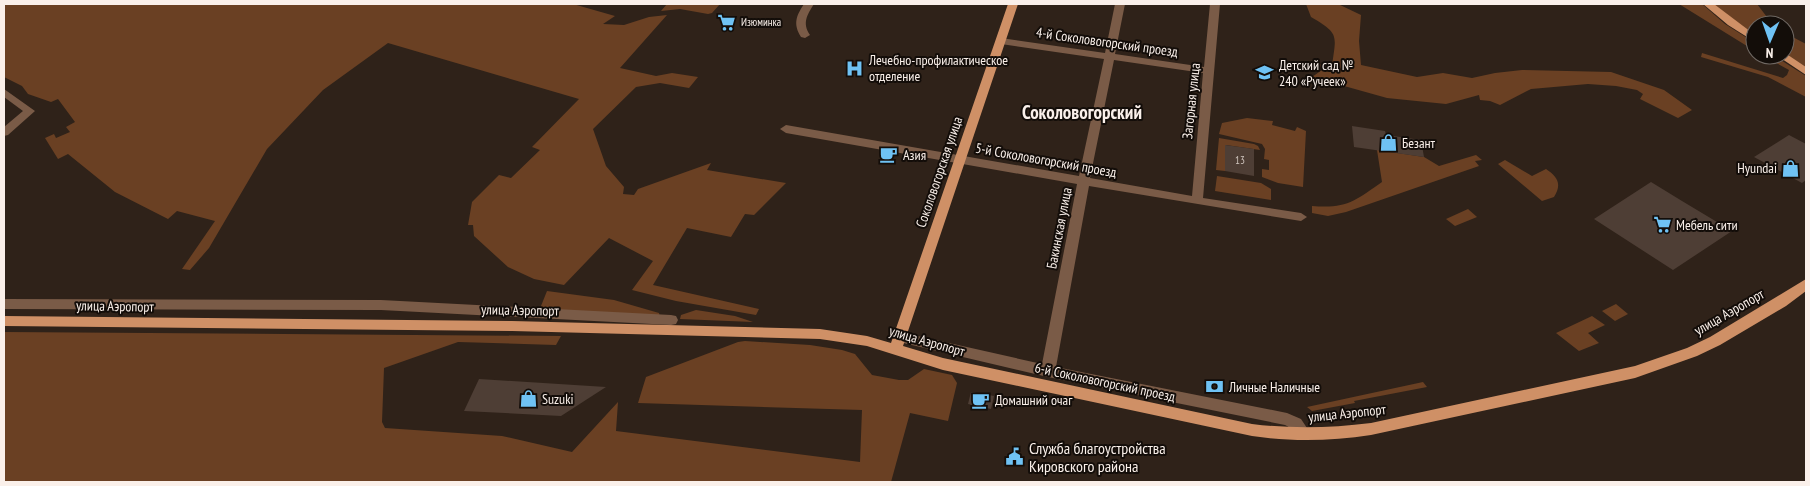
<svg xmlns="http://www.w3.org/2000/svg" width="1810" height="486" viewBox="0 0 1810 486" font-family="'PT Sans Narrow',sans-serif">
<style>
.green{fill:#6a4023}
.building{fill:#4e3e35}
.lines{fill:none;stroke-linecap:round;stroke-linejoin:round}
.minor{fill:#7a5b47;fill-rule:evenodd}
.major{fill:#cf9066;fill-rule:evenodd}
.labels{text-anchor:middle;stroke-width:4;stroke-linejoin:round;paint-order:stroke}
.far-poi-label{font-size:11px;fill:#faf0ea;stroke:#130d09;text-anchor:start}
.number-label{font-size:11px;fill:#cfc4bd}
.street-label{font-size:14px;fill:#faf0ea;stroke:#130d09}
.poi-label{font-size:14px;fill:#faf0ea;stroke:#130d09;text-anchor:start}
.near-poi-label{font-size:16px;fill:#faf0ea;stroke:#130d09;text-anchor:start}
.district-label{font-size:19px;font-weight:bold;fill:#faf0ea;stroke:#130d09}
</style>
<rect width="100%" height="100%" fill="#2f2219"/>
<g class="green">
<polygon points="4,4 573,4 615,16 603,24 624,25 649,17 667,15 620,68 656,76 672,73 698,77 689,88 660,83 636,87 593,129 606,166 624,187 623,194 634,195 638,189 711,163 707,170 786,183 754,215 745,214 731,237 687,228 653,285 759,309 756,315 676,301 632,290 653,261 609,238 564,285 534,279 508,267 474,236 473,225 468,225 472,202 499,175 511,178 540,150 532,147 579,99 388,43 323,90 267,149 209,248 190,270 182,269 215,221 177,211 168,219 115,192 68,154 58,159 45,138 54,134 56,138 70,132 66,127 75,122 58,99 51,102 28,94 22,86 4,77"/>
<polygon points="667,4 720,4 712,13 708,14 680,9 661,11"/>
<path d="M1306,4H1338L1361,15L1359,41L1361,65L1417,77L1443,73L1472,78L1495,73L1522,70L1611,72L1664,90L1692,110L1678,118L1640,99L1643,94L1637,90L1616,86L1588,84L1531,89L1500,105L1490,101L1480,100L1479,95L1446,104L1387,98L1312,77L1322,70L1319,64L1332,66C1336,35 1340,34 1311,17Z"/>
<polygon points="1679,4 1702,4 1725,24 1755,43 1755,51"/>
<polygon points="1713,4 1757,4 1773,25 1755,25 1755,35 1737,23"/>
<polygon points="1785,33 1806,44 1806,67 1785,54"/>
<polygon points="1702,53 1783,78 1787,75 1789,70 1762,55 1773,55 1806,76 1806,97 1768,77 1701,57"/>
<polygon points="1247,118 1273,121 1272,125 1295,131 1297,127 1306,131 1303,187 1278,183 1262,177 1262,169 1269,170 1269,160 1264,159 1265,149 1262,144 1219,134 1222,123"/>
<polygon points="1219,138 1254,144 1258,146 1260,150 1226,145 1230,165 1225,165 1225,171 1216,170"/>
<path d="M1377,150L1424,157L1439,166L1476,155L1482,160L1475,161L1479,166L1346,212L1328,216L1312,213V206C1346,209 1355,201 1382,182Z"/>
<path d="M1505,160L1532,176L1546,169C1558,177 1562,184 1554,197L1542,201L1498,164Z"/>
<polygon points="1217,176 1261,183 1271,189 1271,200 1215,191"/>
<polygon points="1468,209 1477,217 1455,226 1446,219"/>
<polygon points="547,291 614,300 659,313 660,317 539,311"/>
<polygon points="1616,304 1628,314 1615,321 1602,311"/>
<polygon points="696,310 735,316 753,322 680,319 681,315"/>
<polygon points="1592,316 1605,325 1588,333 1599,343 1579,351 1556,333"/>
<polygon points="4,332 561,336 556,345 458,342 384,368 382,422 385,428 502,436 572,452 618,402 616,431 860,462 862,410 638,403 646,377 738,342 745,341 810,345 842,350 855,354 872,375 899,380 908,380 924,369 952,375 957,383 948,421 910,413 891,482 4,482"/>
<polygon points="1423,382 1427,387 1354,401 1355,403 1312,411 1307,407"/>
</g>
<g class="building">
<polygon points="1352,126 1385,131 1386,135 1421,140 1424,157 1354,147"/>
<polygon points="1789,135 1806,144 1806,180 1802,183 1754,157"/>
<polygon points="1225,145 1254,149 1254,176 1225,171"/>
<polygon points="1651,182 1682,201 1732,231 1673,270 1594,219"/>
<polygon points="479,379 606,387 561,416 464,411"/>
<polygon points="971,392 994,396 991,409 968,404"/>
</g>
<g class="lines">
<g class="minor">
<path d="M804,4H814C807,15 802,23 810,35L805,38L801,37C793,24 796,16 804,4Z"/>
<path d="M1115,4H1125L1115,54L1204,67L1210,4H1220L1203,198L1301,213L1307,217L1301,221L1089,186L1056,367L1287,413L1301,419L1311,434L1309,438C1297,443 1295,429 1285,425L1048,377L895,341L893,337L895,333L900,332L1042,364L1077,184L786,133L780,129L786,125L1079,176L1104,59L1001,44L996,41L1001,38L1105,53ZM1114,60L1203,73L1192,196L1090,178Z"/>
<polygon points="4,89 35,111 8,135 4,136 4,127 23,111 4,97"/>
<polygon points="4,299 381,300 671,315 676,316 678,320 676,324 671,325 381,310 4,309"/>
</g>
<g class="major">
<path d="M1008,4H1018L903,346L943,358L1252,424C1292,429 1331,428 1371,423L1635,366L1687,348L1710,337L1806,279V291L1786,306L1720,345L1697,356L1635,378L1371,435C1331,441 1292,442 1252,436L943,370L867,346L820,339L512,331L4,326V316L512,321L820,329L867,336L891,343Z"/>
<polygon points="1703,4 1714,4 1755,35 1755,42 1728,25"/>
<polygon points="1785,53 1806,67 1806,75 1776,55 1785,55"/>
</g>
</g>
<defs>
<symbol id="supermarket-bare" viewBox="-9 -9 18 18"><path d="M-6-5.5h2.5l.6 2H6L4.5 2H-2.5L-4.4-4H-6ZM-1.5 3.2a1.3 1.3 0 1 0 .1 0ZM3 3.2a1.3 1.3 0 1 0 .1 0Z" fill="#6fc2f4" stroke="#130d09" stroke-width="2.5" paint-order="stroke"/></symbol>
<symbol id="hospital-bare" viewBox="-9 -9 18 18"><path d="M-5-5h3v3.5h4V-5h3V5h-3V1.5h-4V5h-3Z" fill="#6fc2f4" stroke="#130d09" stroke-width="2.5" paint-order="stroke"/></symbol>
<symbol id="school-bare" viewBox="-9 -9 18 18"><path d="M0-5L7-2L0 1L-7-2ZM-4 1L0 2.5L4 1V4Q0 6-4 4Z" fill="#6fc2f4" stroke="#130d09" stroke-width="2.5" paint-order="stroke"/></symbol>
<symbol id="shop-bare" viewBox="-9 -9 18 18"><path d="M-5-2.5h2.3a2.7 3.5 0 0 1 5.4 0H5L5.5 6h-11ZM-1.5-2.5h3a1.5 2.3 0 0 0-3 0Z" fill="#6fc2f4" stroke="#130d09" stroke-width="2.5" paint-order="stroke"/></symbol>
<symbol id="cafe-bare" viewBox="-9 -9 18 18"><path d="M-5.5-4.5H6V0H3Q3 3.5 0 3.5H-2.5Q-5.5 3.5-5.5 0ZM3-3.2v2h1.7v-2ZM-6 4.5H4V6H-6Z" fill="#6fc2f4" stroke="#130d09" stroke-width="2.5" paint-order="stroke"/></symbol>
<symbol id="bank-bare" viewBox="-9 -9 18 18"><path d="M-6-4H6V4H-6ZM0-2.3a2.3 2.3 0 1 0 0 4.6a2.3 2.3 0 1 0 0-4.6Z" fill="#6fc2f4" stroke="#130d09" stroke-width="2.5" paint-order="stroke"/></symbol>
<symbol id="civic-bare" viewBox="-9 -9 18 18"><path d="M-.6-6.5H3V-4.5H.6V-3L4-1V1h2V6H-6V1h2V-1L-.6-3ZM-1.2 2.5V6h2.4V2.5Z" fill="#6fc2f4" stroke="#130d09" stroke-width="2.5" paint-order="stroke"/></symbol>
</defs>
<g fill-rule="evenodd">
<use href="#supermarket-bare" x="714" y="10" width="25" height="25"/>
<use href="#hospital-bare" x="842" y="56" width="25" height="25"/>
<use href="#school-bare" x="1252" y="60" width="25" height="25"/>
<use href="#shop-bare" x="1376" y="130" width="25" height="25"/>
<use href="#cafe-bare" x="876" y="142" width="25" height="25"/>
<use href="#shop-bare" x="1778" y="156" width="25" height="25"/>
<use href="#supermarket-bare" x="1650" y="212" width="25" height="25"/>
<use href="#bank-bare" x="1202" y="374" width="25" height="25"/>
<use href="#shop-bare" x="516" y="386" width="25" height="25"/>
<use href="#cafe-bare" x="968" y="388" width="25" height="25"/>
<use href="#civic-bare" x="1002" y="444" width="25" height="25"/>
</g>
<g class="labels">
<g class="far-poi-label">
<text x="741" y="26">Изюминка</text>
</g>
<g class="number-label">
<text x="1240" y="164">13</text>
</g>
<g class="street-label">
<text transform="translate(1107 42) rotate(8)" y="5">4-й Соколовогорский проезд</text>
<text transform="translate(1191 101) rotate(-84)" y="5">Загорная улица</text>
<text transform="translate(1046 160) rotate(10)" y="5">5-й Соколовогорский проезд</text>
<text transform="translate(939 172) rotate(-71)" y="5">Соколовогорская улица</text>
<text transform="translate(1059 228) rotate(-79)" y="5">Бакинская улица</text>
<text transform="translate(115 306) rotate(1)" y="5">улица Аэропорт</text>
<text transform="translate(520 310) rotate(1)" y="5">улица Аэропорт</text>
<text transform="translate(1729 312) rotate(-30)" y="5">улица Аэропорт</text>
<text transform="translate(927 341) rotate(16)" y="5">улица Аэропорт</text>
<text transform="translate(1105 382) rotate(12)" y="5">6-й Соколовогорский проезд</text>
<text transform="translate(1347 413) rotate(-6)" y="5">улица Аэропорт</text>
</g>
<g class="poi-label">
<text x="869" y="65">Лечебно-профилактическое<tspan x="869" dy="16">отделение</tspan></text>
<text x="1279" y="70">Детский сад №<tspan x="1279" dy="16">240 «Ручеек»</tspan></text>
<text x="1402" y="148">Безант</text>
<text x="903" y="160">Азия</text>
<text x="1777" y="173" text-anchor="end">Hyundai</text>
<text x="1676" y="230">Мебель сити</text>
<text x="1229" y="392">Личные Наличные</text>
<text x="542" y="404">Suzuki</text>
<text x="995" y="405">Домашний очаг</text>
</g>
<g class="near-poi-label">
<text x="1029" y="454">Служба благоустройства<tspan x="1029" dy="18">Кировского района</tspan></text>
</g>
<g class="district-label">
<text x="1082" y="119">Соколовогорский</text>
</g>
</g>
<rect width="1810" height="486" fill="none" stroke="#faf0ea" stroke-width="10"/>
<g transform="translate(1770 40) rotate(182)"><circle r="24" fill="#130d09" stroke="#6f6863"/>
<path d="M0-4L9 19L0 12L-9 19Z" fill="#6fc2f4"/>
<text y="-8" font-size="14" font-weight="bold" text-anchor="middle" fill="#faf0ea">N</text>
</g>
</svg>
